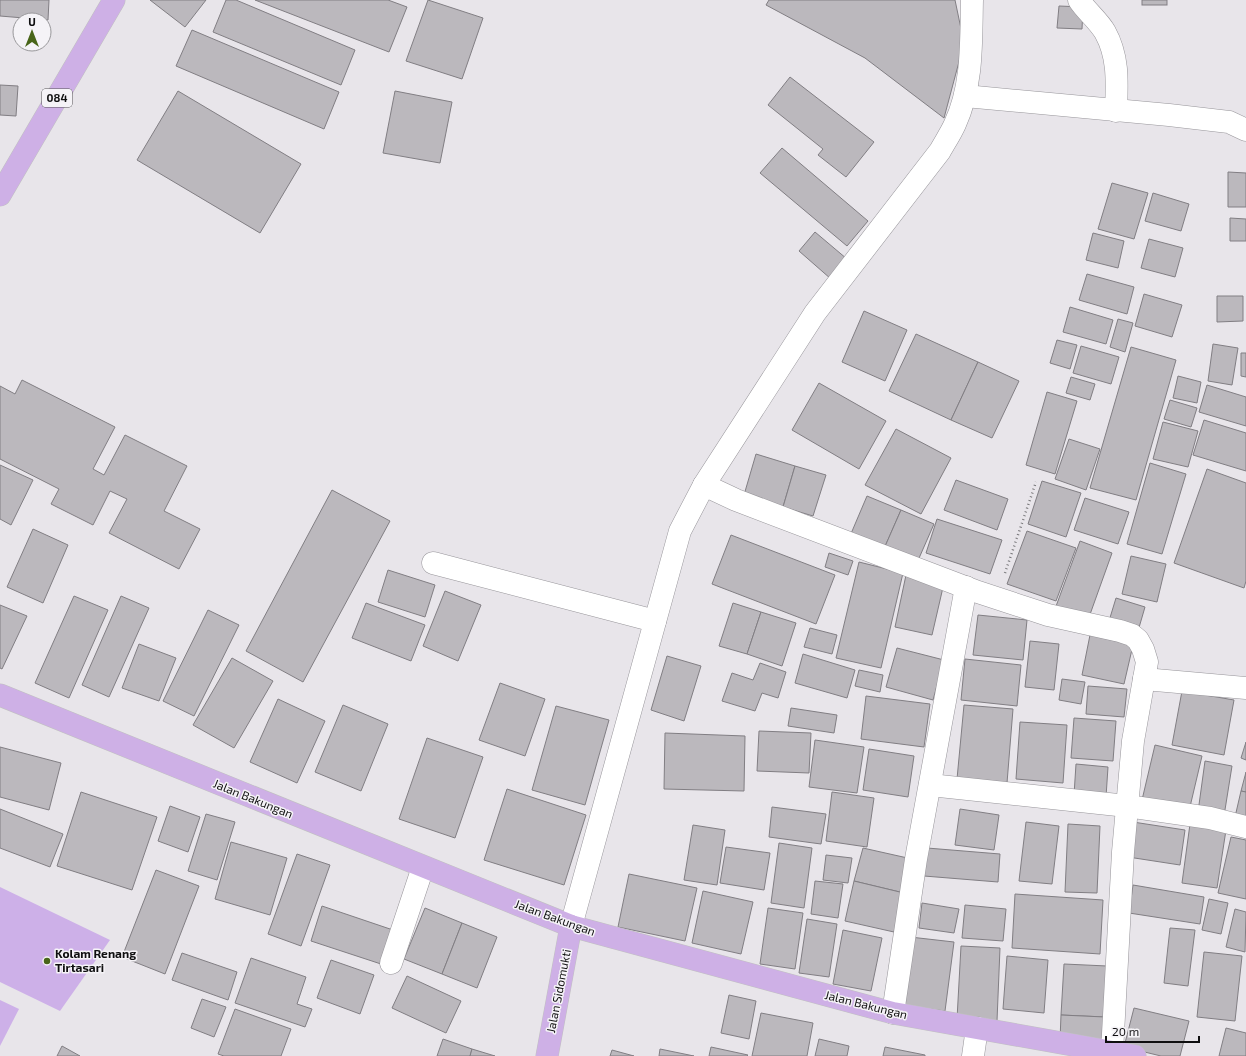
<svg xmlns="http://www.w3.org/2000/svg" width="1246" height="1056" viewBox="0 0 1246 1056" font-family="'Exo 2',sans-serif">
<style>
.water{fill:#cdb0e8}
.building{fill:#bbb8bd;stroke:#817e83}
.lines{fill:none;stroke-linecap:round;stroke-linejoin:round}
.minor-casing{stroke:#97959a;stroke-width:23}
.major-casing{stroke:#c1c1c1;stroke-width:23}
.path{stroke:#78777a;stroke-width:2.5;stroke-dasharray:1 3;stroke-linecap:butt}
.minor{stroke:#fff;stroke-width:22}
.major{stroke:#ceb0e6;stroke-width:22}
.poi-dot{fill:#486519;stroke:#f5f3f7;stroke-width:1.5}
.labels{text-anchor:middle;stroke-width:3;stroke-linejoin:round;paint-order:stroke}
.shield{fill:#f5f3f7;stroke:#545355;stroke-width:1}
.shield-label{font-size:11px;font-weight:bold;fill:#0f0f10}
.street-label{font-size:12px;fill:#0f0f10;stroke:#f5f3f7}
.poi-label{font-size:12px;font-weight:bold;fill:#0f0f10;stroke:#f5f3f7;text-anchor:start}
</style>
<rect width="100%" height="100%" fill="#e8e5ea"/>
<g class="water">
<polygon points="0,887 110,940 60,1011 0,982"/>
<polygon points="0,1000 19,1009 0,1046"/>
</g>
<g class="building">
<polygon points="0,0 49,0 48,20 0,16"/>
<polygon points="150,0 206,0 185,27"/>
<polygon points="226,0 236,0 355,50 341,85 213,32"/>
<polygon points="255,0 388,0 407,7 389,52"/>
<polygon points="428,0 483,18 462,79 406,61"/>
<polygon points="769,0 955,0 964,43 944,118 865,58 766,5"/>
<rect x="1142" y="0" width="25" height="5"/>
<polygon points="1059,6 1083,7 1082,29 1057,28"/>
<polygon points="192,30 339,92 324,129 176,66"/>
<polygon points="790,77 874,142 846,177 818,155 823,149 768,105"/>
<polygon points="0,85 18,86 16,116 0,115"/>
<polygon points="178,91 301,164 260,233 137,160"/>
<polygon points="395,91 452,102 440,163 383,153"/>
<polygon points="782,148 868,221 847,246 760,173"/>
<polygon points="1228,172 1246,173 1246,207 1228,207"/>
<polygon points="1112,183 1148,193 1134,239 1098,229"/>
<polygon points="1153,193 1189,204 1181,231 1145,221"/>
<polygon points="1230,218 1246,219 1246,241 1230,241"/>
<polygon points="815,232 847,259 831,279 799,251"/>
<polygon points="1093,233 1124,241 1118,268 1086,260"/>
<polygon points="1149,239 1183,248 1175,277 1141,268"/>
<polygon points="1087,274 1134,287 1127,314 1079,300"/>
<polygon points="1144,294 1182,305 1172,337 1135,326"/>
<polygon points="1217,296 1243,296 1243,321 1217,322"/>
<polygon points="1070,307 1113,320 1106,344 1063,332"/>
<polygon points="864,311 907,330 885,381 842,362"/>
<polygon points="1118,319 1133,323 1125,352 1110,347"/>
<polygon points="916,334 978,362 951,420 889,391"/>
<polygon points="1057,340 1077,345 1070,369 1050,363"/>
<polygon points="1213,344 1238,348 1232,385 1208,381"/>
<polygon points="1081,346 1119,357 1111,384 1073,373"/>
<polygon points="1131,347 1176,360 1136,500 1090,488"/>
<polygon points="1241,353 1246,353 1246,377 1241,376"/>
<polygon points="978,362 1019,381 992,438 951,420"/>
<polygon points="1178,376 1201,382 1197,403 1173,398"/>
<polygon points="1071,377 1095,384 1090,400 1066,393"/>
<polygon points="22,380 115,427 93,469 104,475 125,435 187,466 164,511 200,529 179,569 109,533 127,499 110,491 93,525 51,504 59,489 0,459 0,386 15,394"/>
<polygon points="819,383 886,421 859,469 792,430"/>
<polygon points="1207,385 1246,397 1246,426 1199,412"/>
<polygon points="1047,392 1077,401 1055,474 1026,465"/>
<polygon points="1170,400 1197,408 1191,427 1164,419"/>
<polygon points="1204,420 1246,433 1246,471 1193,455"/>
<polygon points="1163,422 1198,431 1188,467 1153,459"/>
<polygon points="896,429 951,458 921,514 865,485"/>
<polygon points="1069,439 1100,449 1086,490 1055,479"/>
<polygon points="756,454 795,466 783,507 744,495"/>
<polygon points="1150,463 1186,474 1162,554 1127,544"/>
<polygon points="0,465 33,480 11,525 0,519"/>
<polygon points="795,466 826,475 813,516 783,507"/>
<polygon points="1207,469 1246,483 1246,581 1244,588 1174,563"/>
<polygon points="956,480 1008,499 997,530 944,510"/>
<polygon points="1042,481 1081,493 1066,537 1028,524"/>
<polygon points="332,490 390,521 303,682 246,651"/>
<polygon points="867,496 901,510 883,551 850,536"/>
<polygon points="1085,498 1129,512 1118,544 1074,530"/>
<polygon points="901,510 934,524 916,565 883,551"/>
<polygon points="937,519 1002,540 990,574 926,553"/>
<polygon points="33,529 68,545 43,603 7,587"/>
<polygon points="1027,531 1076,548 1056,601 1007,584"/>
<polygon points="731,535 835,575 816,624 712,584"/>
<polygon points="1080,541 1112,553 1088,620 1055,609"/>
<polygon points="829,553 853,561 848,575 825,567"/>
<polygon points="1131,556 1166,564 1157,602 1122,594"/>
<polygon points="859,562 903,573 881,668 836,658"/>
<polygon points="388,570 435,585 425,617 378,602"/>
<polygon points="906,575 944,583 932,635 895,627"/>
<polygon points="445,591 481,605 458,661 423,646"/>
<polygon points="74,596 108,610 69,698 35,683"/>
<polygon points="121,596 149,608 109,697 82,685"/>
<polygon points="1116,598 1145,607 1138,631 1109,621"/>
<polygon points="366,603 425,625 411,661 352,638"/>
<polygon points="733,603 761,612 747,654 719,646"/>
<polygon points="0,605 27,616 2,669 0,668"/>
<polygon points="208,610 239,625 194,716 163,701"/>
<polygon points="761,612 796,623 782,666 747,654"/>
<polygon points="978,615 1027,620 1023,660 973,655"/>
<polygon points="810,628 837,635 832,654 804,647"/>
<polygon points="1090,635 1133,645 1124,684 1082,675"/>
<polygon points="1030,641 1059,644 1054,690 1025,687"/>
<polygon points="139,644 176,658 159,701 122,688"/>
<polygon points="897,648 944,660 933,700 886,687"/>
<polygon points="803,654 855,670 847,698 795,683"/>
<polygon points="667,656 701,666 684,721 651,710"/>
<polygon points="232,658 273,681 234,748 193,725"/>
<polygon points="965,659 1021,665 1017,706 961,700"/>
<polygon points="760,663 786,672 778,698 762,693 755,711 722,701 732,673 753,680"/>
<polygon points="859,670 883,675 880,692 855,686"/>
<polygon points="1062,679 1085,682 1081,704 1059,700"/>
<polygon points="500,683 545,699 525,756 479,740"/>
<polygon points="1088,686 1127,689 1124,717 1086,714"/>
<polygon points="1182,691 1234,700 1224,755 1172,745"/>
<polygon points="866,696 930,704 924,747 861,739"/>
<polygon points="278,699 325,721 297,783 250,762"/>
<polygon points="343,705 388,724 361,791 315,772"/>
<polygon points="964,705 1013,709 1007,783 957,779"/>
<polygon points="556,706 609,720 585,805 532,790"/>
<polygon points="791,708 837,715 834,733 788,726"/>
<polygon points="1074,718 1116,721 1113,761 1071,758"/>
<polygon points="1020,722 1067,725 1063,783 1016,779"/>
<polygon points="759,731 811,733 809,773 757,771"/>
<polygon points="665,733 745,736 744,791 664,789"/>
<polygon points="427,738 483,757 455,838 399,819"/>
<polygon points="815,740 864,747 857,793 809,787"/>
<polygon points="1246,742 1246,760 1241,758"/>
<polygon points="1155,745 1202,756 1189,811 1142,800"/>
<polygon points="0,747 61,763 49,810 0,797"/>
<polygon points="869,749 914,756 908,797 863,790"/>
<polygon points="1205,761 1232,766 1224,816 1198,812"/>
<polygon points="1076,764 1108,767 1106,797 1074,795"/>
<polygon points="1246,772 1246,792 1241,791"/>
<polygon points="507,789 586,815 564,885 484,860"/>
<polygon points="1241,791 1246,792 1246,819 1235,817"/>
<polygon points="81,792 157,817 132,890 57,866"/>
<polygon points="832,792 874,798 867,847 826,841"/>
<polygon points="170,806 200,817 188,852 158,841"/>
<polygon points="772,807 826,814 821,844 769,837"/>
<polygon points="0,809 63,834 50,867 0,848"/>
<polygon points="960,809 999,815 994,850 955,845"/>
<polygon points="206,814 235,822 217,880 188,871"/>
<polygon points="1026,822 1059,826 1052,884 1019,881"/>
<polygon points="1133,822 1185,830 1180,865 1128,857"/>
<polygon points="1068,824 1100,826 1097,893 1065,892"/>
<polygon points="1190,824 1226,830 1217,888 1182,883"/>
<polygon points="693,825 725,830 717,885 684,880"/>
<polygon points="1231,837 1246,840 1246,899 1218,893"/>
<polygon points="231,842 287,858 270,915 215,899"/>
<polygon points="779,843 812,848 804,908 771,903"/>
<polygon points="726,847 770,853 764,890 720,883"/>
<polygon points="863,848 912,859 904,893 854,881"/>
<polygon points="927,848 1000,854 998,882 924,876"/>
<polygon points="297,854 330,865 301,946 268,934"/>
<polygon points="826,855 852,858 848,883 823,880"/>
<polygon points="156,870 199,886 165,974 122,957"/>
<polygon points="629,874 697,888 685,941 618,927"/>
<polygon points="815,881 843,884 838,918 811,914"/>
<polygon points="854,881 904,893 894,932 845,921"/>
<polygon points="1133,885 1204,897 1200,924 1129,913"/>
<polygon points="703,891 753,902 741,954 692,943"/>
<polygon points="1015,894 1103,900 1100,954 1012,948"/>
<polygon points="1209,899 1228,903 1221,934 1202,930"/>
<polygon points="922,903 959,909 954,933 919,928"/>
<polygon points="965,905 1006,909 1003,941 962,938"/>
<polygon points="322,906 393,930 381,964 311,941"/>
<polygon points="425,908 462,923 442,974 404,959"/>
<polygon points="768,908 803,913 795,969 760,964"/>
<polygon points="1235,909 1246,912 1245,952 1226,947"/>
<polygon points="807,919 837,924 829,977 799,973"/>
<polygon points="462,923 497,937 477,988 442,974"/>
<polygon points="1170,928 1195,930 1188,986 1164,983"/>
<polygon points="843,930 882,938 871,991 833,984"/>
<polygon points="910,937 954,942 945,1011 901,1005"/>
<polygon points="961,946 1000,948 997,1021 957,1019"/>
<polygon points="1204,952 1242,956 1235,1021 1197,1017"/>
<polygon points="182,953 237,972 228,1000 172,980"/>
<polygon points="1007,956 1048,960 1044,1013 1003,1009"/>
<polygon points="251,958 306,977 297,1004 312,1009 305,1027 235,1003"/>
<polygon points="331,960 374,975 360,1014 317,998"/>
<polygon points="1064,964 1107,966 1105,1017 1061,1015"/>
<polygon points="407,976 461,1001 446,1033 392,1008"/>
<polygon points="729,995 756,1001 749,1039 721,1033"/>
<polygon points="202,999 226,1007 214,1037 191,1028"/>
<polygon points="1134,1008 1189,1021 1180,1056 1161,1056 1124,1047"/>
<polygon points="235,1009 291,1029 281,1056 224,1056 218,1054"/>
<polygon points="761,1013 813,1023 807,1056 752,1056"/>
<polygon points="1061,1015 1105,1017 1104,1042 1060,1040"/>
<polygon points="1226,1028 1246,1033 1246,1056 1219,1056"/>
<polygon points="443,1039 472,1049 470,1056 437,1056"/>
<polygon points="819,1039 849,1046 847,1056 815,1056"/>
<polygon points="62,1046 80,1056 57,1056"/>
<polygon points="711,1047 748,1055 747,1056 709,1056"/>
<polygon points="885,1047 925,1055 925,1056 883,1056"/>
<polygon points="472,1049 495,1056 470,1056"/>
<polygon points="660,1049 694,1056 659,1056"/>
<polygon points="612,1050 634,1056 610,1056"/>
</g>
<g class="lines">
<defs>
<g id="minor">
<path d="M1079,0C1086,11 1098,20 1105,32C1119,57 1117,83 1116,111"/>
<polyline points="965,96 1169,115 1229,122 1246,130"/>
<polyline points="704,485 736,500 978,592 1048,615 1120,631 1132,635 1138,640 1143,649 1147,662 1133,741 1123,852 1112,1052"/>
<polyline points="433,563 655,621"/>
<polyline points="1144,679 1246,688"/>
<polyline points="930,785 1127,806 1210,818 1246,827"/>
<path d="M571,926L680,531L704,485L815,313L940,151C945,142 951,133 955,124C973,85 971,42 972,0"/>
<polyline points="391,963 423,867"/>
<polyline points="893,1013 916,859 966,587"/>
<polyline points="973,1056 977,1028"/>
</g>
<g id="major">
<polyline points="0,195 114,0"/>
<polyline points="0,695 571,926 893,1013 1135,1056"/>
<polyline points="547,1056 571,926"/>
</g>
</defs>
<use href="#minor" class="minor-casing"/>
<use href="#major" class="major-casing"/>
<polyline class="path" points="1005,573 1036,482"/>
<use href="#minor" class="minor"/>
<use href="#major" class="major"/>
</g>
<circle class="poi-dot" cx="47" cy="961" r="4"/>
<g class="labels">
<rect class="shield" x="42" y="89" width="30" height="18" rx="3"/>
<g class="shield-label">
<text x="57" y="102">084</text>
</g>
<g class="street-label">
<text transform="translate(253 799) rotate(22)" y="4">Jalan Bakungan</text>
<text transform="translate(555 918) rotate(20)" y="4">Jalan Bakungan</text>
<text transform="translate(559 991) rotate(-79)" y="4">Jalan Sidomukti</text>
<text transform="translate(866 1005) rotate(14)" y="4">Jalan Bakungan</text>
</g>
<g class="poi-label">
<text x="55" y="958">Kolam Renang<tspan x="55" dy="14">Tirtasari</tspan></text>
</g>
</g>
<g transform="translate(32 32)"><circle r="19" fill="#f5f3f7" stroke="#99989b"/>
<path d="M0-3L7 15L0 10L-7 15Z" fill="#486519"/>
<text y="-6" font-size="11" font-weight="bold" text-anchor="middle" fill="#0f0f10">U</text>
</g>
<path d="M1106 1036v6h93v-6" fill="none" stroke="#0f0f10" stroke-width="2"/>
<text x="1112" y="1036" font-size="12" fill="#0f0f10" stroke="#f5f3f7" stroke-width="3" paint-order="stroke">20 m</text>
</svg>
